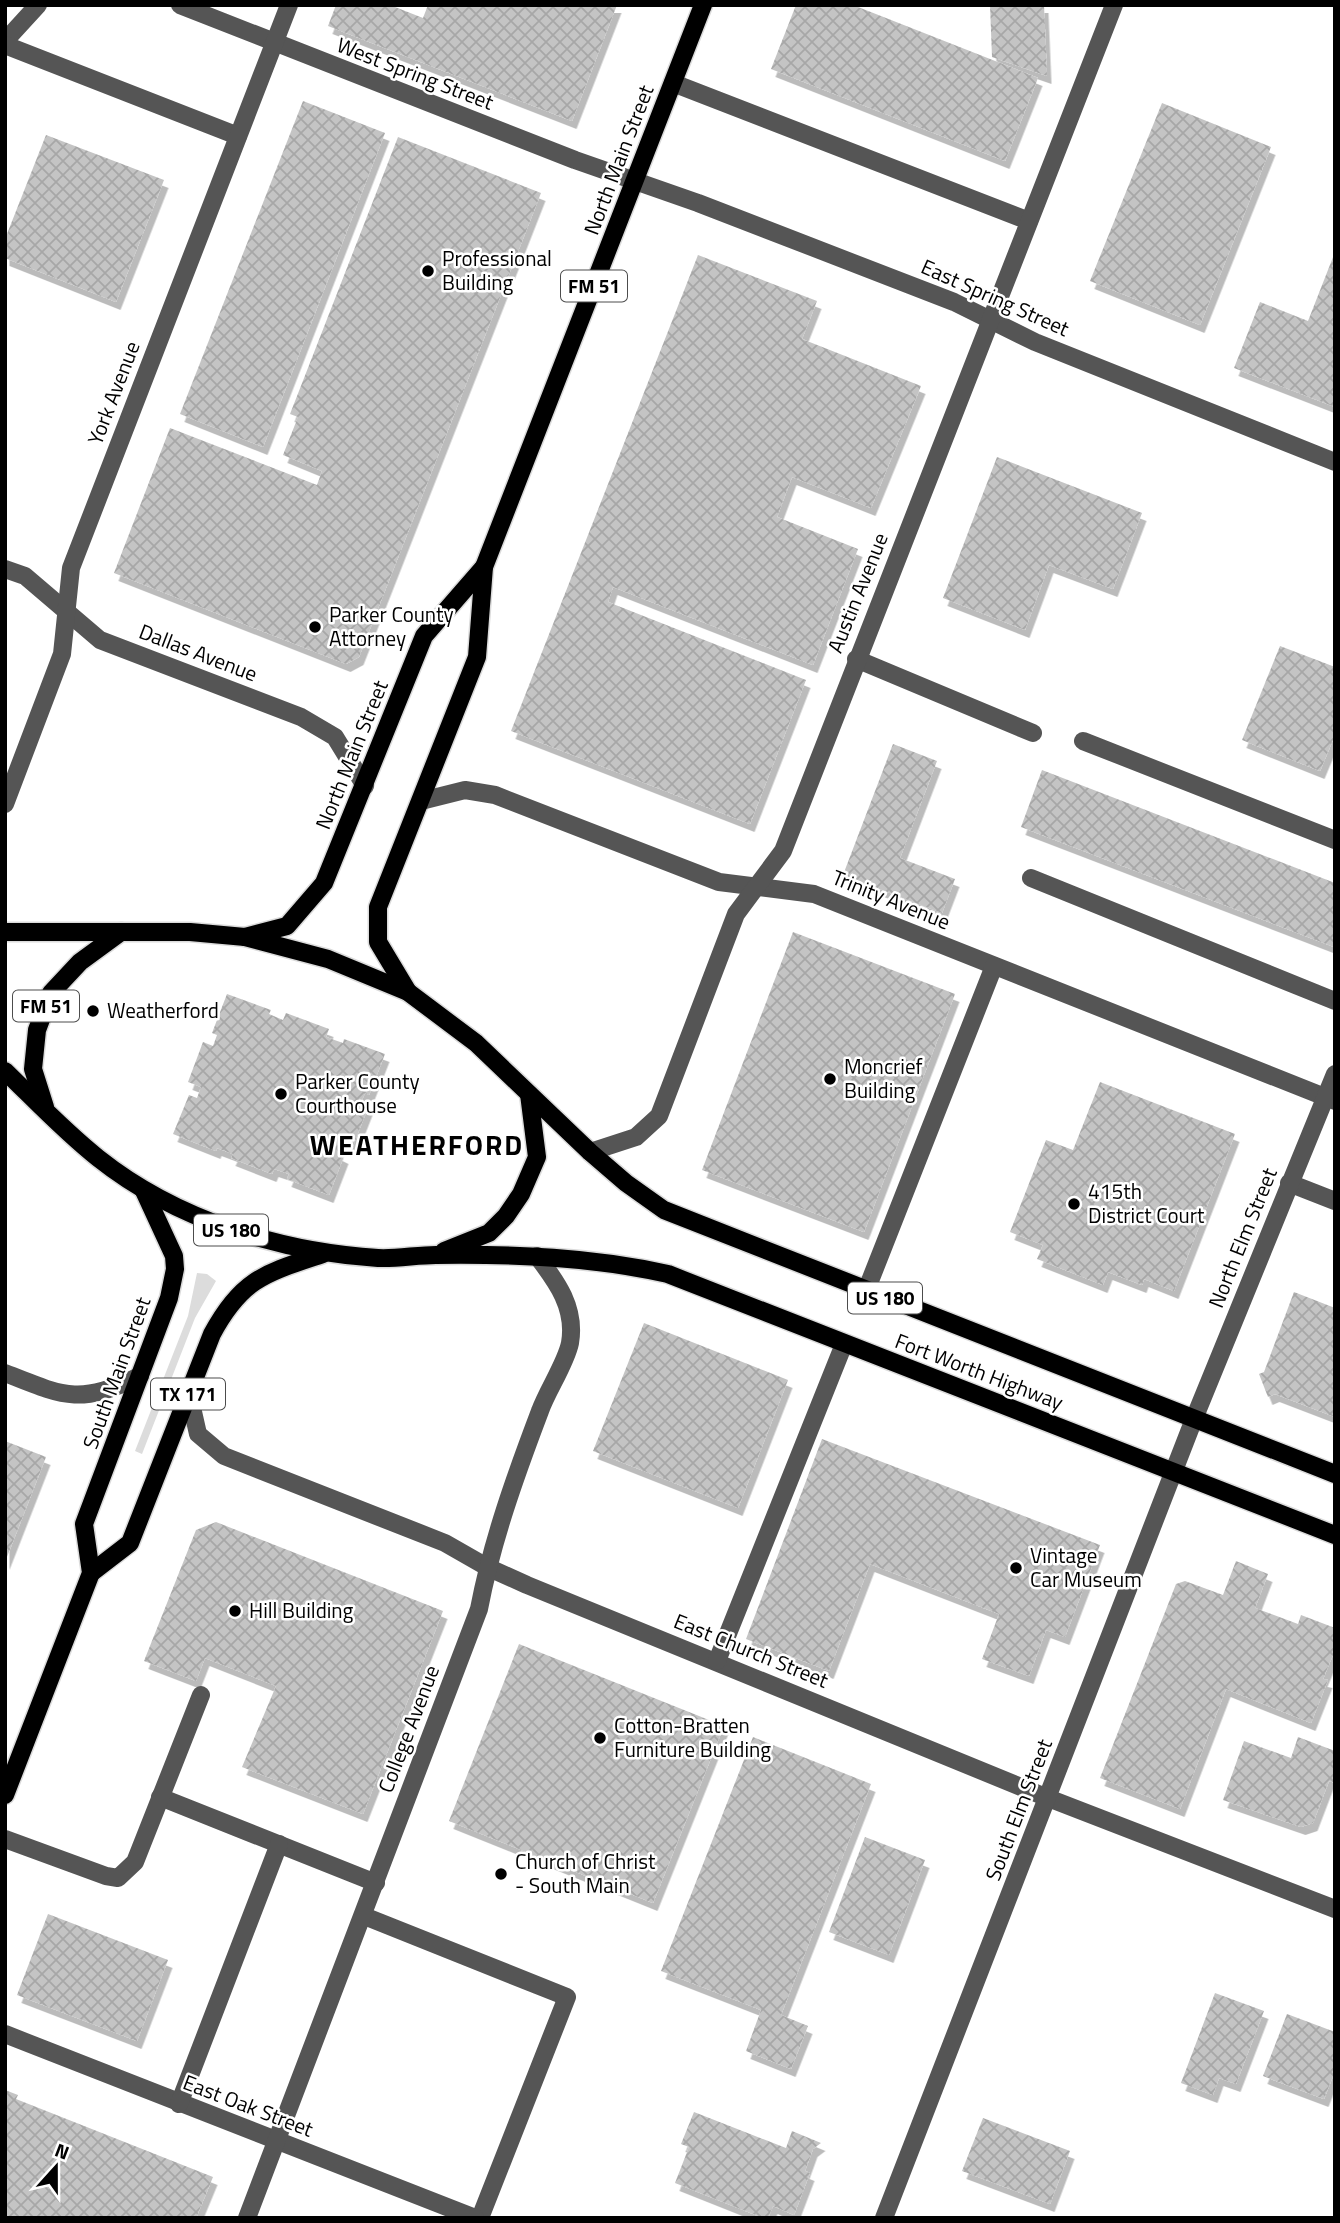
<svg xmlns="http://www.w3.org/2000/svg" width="1340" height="2223" viewBox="0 0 1340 2223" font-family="'Titillium Web',sans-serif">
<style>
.green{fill:#dcdcdc}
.building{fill:url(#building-cross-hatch);filter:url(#shadow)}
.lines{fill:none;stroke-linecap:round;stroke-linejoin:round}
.major-casing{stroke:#dbdbdb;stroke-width:21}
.minor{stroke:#555;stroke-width:18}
.major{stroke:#000;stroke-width:18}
.poi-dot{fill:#000;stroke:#fff;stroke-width:2.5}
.labels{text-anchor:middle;stroke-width:5;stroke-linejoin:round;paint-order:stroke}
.shield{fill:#fff;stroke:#4c4c4c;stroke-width:2}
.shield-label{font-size:19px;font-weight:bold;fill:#000}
.street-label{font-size:21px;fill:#000;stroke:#fff}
.poi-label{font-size:21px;fill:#000;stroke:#fff;text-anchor:start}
.district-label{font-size:28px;font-weight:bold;letter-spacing:2px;fill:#000;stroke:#fff}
</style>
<defs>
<pattern id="building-cross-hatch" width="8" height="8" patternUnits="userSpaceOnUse" patternTransform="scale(1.75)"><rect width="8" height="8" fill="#c4c4c4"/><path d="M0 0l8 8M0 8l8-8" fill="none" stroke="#a7a7a7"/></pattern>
<filter id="shadow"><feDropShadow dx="4.5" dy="8" stdDeviation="0" flood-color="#0004"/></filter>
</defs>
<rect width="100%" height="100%" fill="#fff"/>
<polygon class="green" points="197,1273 207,1274 216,1281 195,1318 142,1454 135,1451 188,1316"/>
<g class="building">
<polygon points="336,5 390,5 423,18 428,5 617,5 572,121 328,26"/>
<polygon points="796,5 853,5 1038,78 1005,161 771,69"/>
<polygon points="990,5 1044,5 1047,76 992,57"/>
<polygon points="303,101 385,133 263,447 180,414"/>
<polygon points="1162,103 1271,147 1200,325 1090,281"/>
<polygon points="46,135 164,180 116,302 5,258 5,239"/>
<polygon points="398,137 541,193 359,657 346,664 114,573 170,428 317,485 322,471 283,455 298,417 290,414"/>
<polygon points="1335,252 1335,407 1234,368 1260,302 1308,321"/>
<polygon points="698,255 817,301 802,339 921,386 871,508 792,477 777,517 858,549 813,665 613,587 608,602 806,680 750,824 511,731"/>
<polygon points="997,457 1142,513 1113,589 1049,565 1025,630 943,598"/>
<polygon points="1280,646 1335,667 1335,735 1320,771 1242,740"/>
<polygon points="893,744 937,761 900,858 955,879 942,913 843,875"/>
<polygon points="1042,770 1335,883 1334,947 1021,827"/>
<polygon points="793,932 955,994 864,1232 702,1170"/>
<polygon points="227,994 271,1010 269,1014 283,1020 286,1013 329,1029 326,1037 343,1043 344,1039 385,1054 369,1095 365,1093 361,1102 369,1105 353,1146 342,1142 338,1153 344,1156 329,1195 287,1179 289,1174 274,1169 272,1174 231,1158 233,1154 217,1148 216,1151 173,1134 189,1095 197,1098 201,1087 188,1082 203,1042 213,1046 217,1035 212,1033"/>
<polygon points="1100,1082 1235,1134 1174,1291 1144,1279 1142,1285 1108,1272 1103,1285 1037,1259 1043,1245 1010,1232 1046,1140 1073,1150"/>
<polygon points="1294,1292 1335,1308 1335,1417 1275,1394 1268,1397 1259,1374 1264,1372"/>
<polygon points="644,1323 788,1380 738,1508 593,1451"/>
<polygon points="822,1439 1100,1545 1065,1637 1046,1630 1029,1676 982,1659 999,1614 870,1564 829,1671 746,1639"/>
<polygon points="5,1441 46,1457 5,1562"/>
<polygon points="216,1522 443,1611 363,1814 242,1767 276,1686 205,1658 196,1681 144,1661 196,1530"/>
<polygon points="1236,1561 1268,1574 1255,1608 1298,1624 1301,1615 1335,1628 1335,1650 1323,1679 1328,1680 1311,1723 1226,1689 1180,1809 1100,1778 1176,1584 1185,1581 1223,1595"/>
<polygon points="519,1644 724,1726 653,1903 449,1821"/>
<polygon points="753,1737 871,1784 781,2015 808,2026 791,2069 746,2051 761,2010 661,1971"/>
<polygon points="1298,1737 1335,1751 1335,1783 1329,1781 1313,1823 1301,1827 1223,1800 1244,1741 1291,1758"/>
<polygon points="865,1837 925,1860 889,1955 829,1932"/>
<polygon points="48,1914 168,1960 137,2041 17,1995"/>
<polygon points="1215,1993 1264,2011 1236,2084 1219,2078 1213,2095 1181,2083"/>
<polygon points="1287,2014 1335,2032 1335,2071 1324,2099 1263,2076"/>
<polygon points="5,2090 18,2095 16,2099 213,2177 196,2218 5,2218"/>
<polygon points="694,2112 786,2148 792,2131 821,2143 813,2149 805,2171 810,2173 794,2215 773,2206 768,2218 763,2218 675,2183 689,2147 681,2144"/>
<polygon points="983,2118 1070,2151 1050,2204 962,2171"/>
</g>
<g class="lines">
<defs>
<g id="major">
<polyline points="5,932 190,932 245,937 328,959 408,992 476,1043 590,1152 626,1183 664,1210 1335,1474"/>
<polyline points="245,937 287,926 324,883 424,636 484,567"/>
<polyline points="408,992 378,942 378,907 477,657 484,567 703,5"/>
<path d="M5,1071C35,1100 65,1132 98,1158C176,1220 280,1252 378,1258C397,1259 417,1255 436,1255C515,1254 592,1257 668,1274L1335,1535"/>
<polyline points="45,1107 33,1069 37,1030 51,993 80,962 121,932"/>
<polyline points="444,1251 489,1233 506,1216 521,1194 537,1157 529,1094"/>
<path d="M91,1573L130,1543L212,1334C242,1278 266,1273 323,1254"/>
<polyline points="5,1795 91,1573 84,1524 169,1298 175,1269 174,1256 144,1191"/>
</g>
</defs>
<use href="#major" class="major-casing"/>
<g class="minor">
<polyline points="180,5 575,160 698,203 954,302 1035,342 1335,462"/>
<polyline points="5,41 38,5"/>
<polyline points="5,45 238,136"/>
<polyline points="673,83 1029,221"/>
<polyline points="5,569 25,576 100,640 301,717 335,737 365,786"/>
<polyline points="856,659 1033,733"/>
<polyline points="1083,741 1335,840"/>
<polyline points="421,801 465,790 495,795 719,882 814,894 1335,1101"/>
<polyline points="5,804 62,654 71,568 289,5"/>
<polyline points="1031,878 1335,1001"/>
<polyline points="590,1152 636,1137 659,1116 736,914 783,851 1114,5"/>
<polyline points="1289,1183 1335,1201"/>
<polyline points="866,1291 994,966"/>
<path d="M5,1373C65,1397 79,1405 140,1376"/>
<polyline points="189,1394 198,1434 224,1456 445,1543 487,1567 527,1585 1048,1798 1335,1909"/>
<polyline points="717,1661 844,1344"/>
<polyline points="160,1797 376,1883"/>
<polyline points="5,1839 106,1876 118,1878 135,1862 201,1695"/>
<polyline points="364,1916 567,1997 480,2218"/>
<polyline points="5,2034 475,2218"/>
<polyline points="179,2104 279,1844"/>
<path d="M247,2218L479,1609C492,1541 515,1477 540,1411C547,1391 566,1363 570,1343C576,1308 557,1282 537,1256"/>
<polyline points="884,2218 1194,1419 1335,1074"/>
</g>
<use href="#major" class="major"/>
</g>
<g class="poi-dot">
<circle cx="428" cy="271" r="7"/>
<circle cx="315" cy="627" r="7"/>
<circle cx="93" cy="1011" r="7"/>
<circle cx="830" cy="1079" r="7"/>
<circle cx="281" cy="1094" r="7"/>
<circle cx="1074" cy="1204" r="7"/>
<circle cx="1016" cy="1568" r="7"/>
<circle cx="235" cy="1611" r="7"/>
<circle cx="600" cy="1738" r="7"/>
<circle cx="501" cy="1874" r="7"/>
</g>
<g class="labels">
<g class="shield">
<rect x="561" y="270.5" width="66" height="31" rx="5"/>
<rect x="13" y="990.5" width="66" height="31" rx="5"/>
<rect x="194" y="1214.5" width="74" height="31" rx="5"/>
<rect x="848" y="1282.5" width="74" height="31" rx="5"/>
<rect x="151" y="1378.5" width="74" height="31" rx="5"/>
</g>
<g class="shield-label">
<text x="594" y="293">FM 51</text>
<text x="46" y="1013">FM 51</text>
<text x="231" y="1237">US 180</text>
<text x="885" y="1305">US 180</text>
<text x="188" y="1401">TX 171</text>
</g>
<g class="street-label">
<text transform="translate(415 74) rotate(21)" y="7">West Spring Street</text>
<text transform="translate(619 160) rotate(-69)" y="7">North Main Street</text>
<text transform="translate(995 298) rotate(24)" y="7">East Spring Street</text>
<text transform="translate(114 393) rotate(-69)" y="7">York Avenue</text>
<text transform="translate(858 593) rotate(-68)" y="7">Austin Avenue</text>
<text transform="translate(198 653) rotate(21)" y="7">Dallas Avenue</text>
<text transform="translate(352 755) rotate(-68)" y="7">North Main Street</text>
<text transform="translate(891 900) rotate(22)" y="7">Trinity Avenue</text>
<text transform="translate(1243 1238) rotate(-68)" y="7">North Elm Street</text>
<text transform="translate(979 1372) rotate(21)" y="7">Fort Worth Highway</text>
<text transform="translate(117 1373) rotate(-70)" y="7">South Main Street</text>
<text transform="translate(751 1651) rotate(22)" y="7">East Church Street</text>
<text transform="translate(409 1729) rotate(-69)" y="7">College Avenue</text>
<text transform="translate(1019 1810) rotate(-69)" y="7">South Elm Street</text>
<text transform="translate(248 2106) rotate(21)" y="7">East Oak Street</text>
</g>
<g class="poi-label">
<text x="442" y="266">Professional<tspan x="442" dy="24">Building</tspan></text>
<text x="329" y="622">Parker County<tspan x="329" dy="24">Attorney</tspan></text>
<text x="107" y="1018">Weatherford</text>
<text x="844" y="1074">Moncrief<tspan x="844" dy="24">Building</tspan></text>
<text x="295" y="1089">Parker County<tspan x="295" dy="24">Courthouse</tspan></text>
<text x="1088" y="1199">415th<tspan x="1088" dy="24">District Court</tspan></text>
<text x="1030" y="1563">Vintage<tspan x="1030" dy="24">Car Museum</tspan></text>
<text x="249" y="1618">Hill Building</text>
<text x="614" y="1733">Cotton-Bratten<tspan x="614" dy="24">Furniture Building</tspan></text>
<text x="515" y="1869">Church of Christ<tspan x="515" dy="24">- South Main</tspan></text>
</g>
<g class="district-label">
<text x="417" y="1155">WEATHERFORD</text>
</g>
</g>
<rect width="1340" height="2223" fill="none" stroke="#000000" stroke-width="14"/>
<g transform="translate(56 2167) rotate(21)" stroke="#ffffff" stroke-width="5" paint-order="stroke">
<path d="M0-5L12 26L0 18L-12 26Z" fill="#000000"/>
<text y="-10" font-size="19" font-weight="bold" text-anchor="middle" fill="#000000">N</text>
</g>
</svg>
